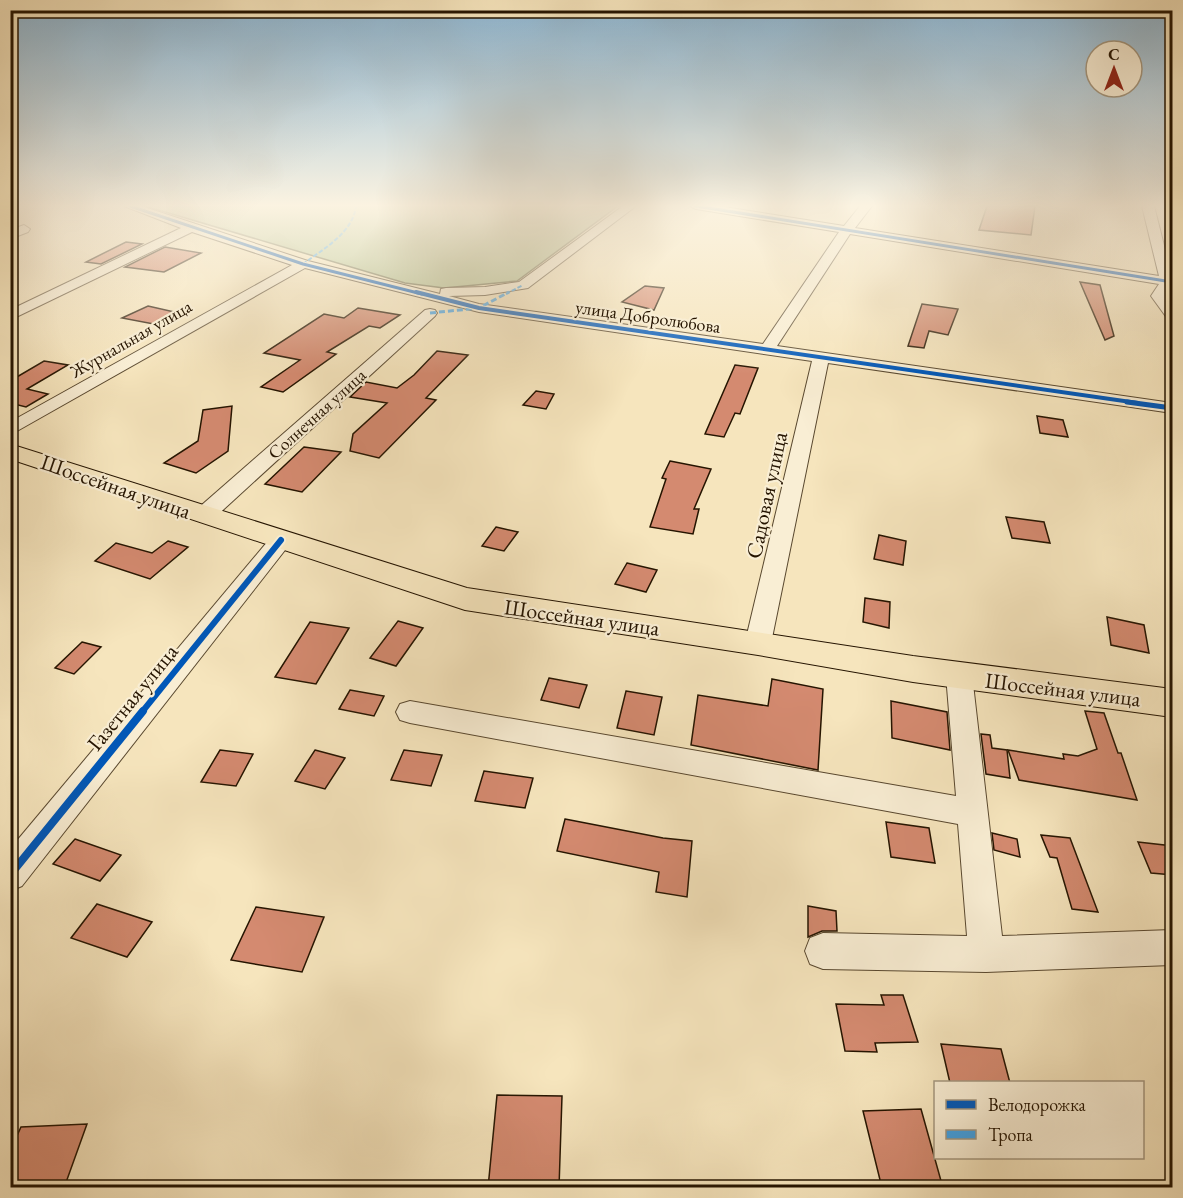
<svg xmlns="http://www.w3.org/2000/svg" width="1183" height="1198" viewBox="0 0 1183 1198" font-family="'EB Garamond',serif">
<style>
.green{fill:#b6c696;stroke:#6e6d4b;stroke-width:1.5}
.building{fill:#d48a70;stroke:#251400;stroke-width:1.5}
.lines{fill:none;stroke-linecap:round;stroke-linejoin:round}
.minor-casing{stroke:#59482f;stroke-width:2}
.major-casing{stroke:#251400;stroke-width:2}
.minor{fill:#f9eed4;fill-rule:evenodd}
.major{fill:#f6e5bd;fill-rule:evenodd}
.quiet-far1{stroke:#3ea2e9;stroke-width:2;stroke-dasharray:4.5 2;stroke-linecap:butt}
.quiet{stroke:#3ea2e9;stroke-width:3;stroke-dasharray:6 3;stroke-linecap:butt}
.cycleway-far4-casing{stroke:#f9eed4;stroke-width:5}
.cycleway-far3-casing{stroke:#f9eed4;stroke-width:6}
.cycleway-far2-casing{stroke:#f9eed4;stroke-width:8}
.cycleway-far1-casing{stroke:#f9eed4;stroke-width:10}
.cycleway-casing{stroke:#f9eed4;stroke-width:11}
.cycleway-far4{stroke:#0057b8;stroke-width:3}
.cycleway-far3{stroke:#0057b8;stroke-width:4}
.cycleway-far2{stroke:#0057b8;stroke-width:5}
.cycleway-far1{stroke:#0057b8;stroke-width:6}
.cycleway{stroke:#0057b8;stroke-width:8}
.labels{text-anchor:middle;stroke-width:4.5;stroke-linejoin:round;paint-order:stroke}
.far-street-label{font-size:18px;fill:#251400;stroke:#f9eed4}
.street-label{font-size:22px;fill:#251400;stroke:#f9eed4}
</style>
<rect width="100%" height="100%" fill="#f6e5bd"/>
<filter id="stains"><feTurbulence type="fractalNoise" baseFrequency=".00333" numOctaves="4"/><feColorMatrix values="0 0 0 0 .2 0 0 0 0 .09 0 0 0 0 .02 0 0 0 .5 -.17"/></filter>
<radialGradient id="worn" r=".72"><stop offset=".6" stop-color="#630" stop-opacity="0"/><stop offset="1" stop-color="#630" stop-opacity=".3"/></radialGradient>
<polygon class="green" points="145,206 618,206 517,281 444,288 405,283"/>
<g class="building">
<polygon points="987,206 1035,206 1031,235 979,230"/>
<polygon points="126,242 142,244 101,264 86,262"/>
<polygon points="165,247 201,253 164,272 125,267"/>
<polygon points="1080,282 1100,285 1114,336 1105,340"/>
<polygon points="645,286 664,288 654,310 622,302"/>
<polygon points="922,304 958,309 948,335 929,331 924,348 908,346"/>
<polygon points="148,306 179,313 159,325 122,318"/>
<polygon points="358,308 400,315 380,328 369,326 327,352 336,354 283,392 261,387 300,360 264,353 324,314 344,318"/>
<polygon points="437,351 468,355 426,398 436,400 379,458 350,451 353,434 387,403 350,397 366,382 397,388 414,375"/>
<polygon points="44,361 68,365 27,389 48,394 26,407 10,403 10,381"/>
<polygon points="735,365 758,368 740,414 735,413 724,437 705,434"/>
<polygon points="536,391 554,394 546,409 523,405"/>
<polygon points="232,406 228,451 196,473 164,463 198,441 203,410"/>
<polygon points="1037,416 1063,420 1068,437 1040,433"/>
<polygon points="304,447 341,452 302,492 265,484"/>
<polygon points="670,461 711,469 694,509 699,509 693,534 650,527 666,479 662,478"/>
<polygon points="1006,517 1044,522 1050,543 1012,538"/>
<polygon points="496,527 518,532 504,551 482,546"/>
<polygon points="879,535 906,541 903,565 874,559"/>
<polygon points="168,541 188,547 150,579 95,561 116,543 152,553"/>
<polygon points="627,563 657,570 646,592 615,584"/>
<polygon points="865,598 890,602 889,628 863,622"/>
<polygon points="1107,617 1144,625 1149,653 1111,645"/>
<polygon points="398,621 423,628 396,666 370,658"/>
<polygon points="310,622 349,628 316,684 275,677"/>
<polygon points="82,642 101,647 74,674 55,668"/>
<polygon points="549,678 587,685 579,708 541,700"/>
<polygon points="772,679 823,689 818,770 691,745 698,695 768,706"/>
<polygon points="350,690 384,696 374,716 339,709"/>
<polygon points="626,691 662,697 654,735 617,728"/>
<polygon points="891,701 947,712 950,750 892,738"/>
<polygon points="1085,711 1104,713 1118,753 1121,753 1137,800 1019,780 1008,750 1064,759 1063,754 1078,756 1097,749"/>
<polygon points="981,734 990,735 992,748 1007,750 1010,778 986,774"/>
<polygon points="220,750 253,754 236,786 201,782"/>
<polygon points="315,750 345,758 325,789 295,781"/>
<polygon points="404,750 442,755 431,786 391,780"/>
<polygon points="484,771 533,778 525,808 475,801"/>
<polygon points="565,819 663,838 692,841 687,897 656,892 659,872 557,851"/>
<polygon points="886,822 929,828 935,863 891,857"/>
<polygon points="992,833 1017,839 1020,857 994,850"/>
<polygon points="1041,835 1070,838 1098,912 1072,909 1057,858 1050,857"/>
<polygon points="75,839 121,855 100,881 53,864"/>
<polygon points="1138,842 1173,846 1173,875 1151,873"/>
<polygon points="97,904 152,922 127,957 71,938"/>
<polygon points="808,906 836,911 837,931 822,931 808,937"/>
<polygon points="256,907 324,917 302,972 231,960"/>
<polygon points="881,995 903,995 918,1042 875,1043 877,1052 845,1051 836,1004 884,1005"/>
<polygon points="941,1044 1001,1049 1010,1083 950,1083"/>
<polygon points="497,1095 562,1096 559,1188 488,1188"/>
<polygon points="921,1109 943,1188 882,1188 863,1111"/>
<polygon points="87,1124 64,1188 10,1188 10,1151 21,1127"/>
</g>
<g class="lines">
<defs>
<g id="minor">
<polygon points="124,206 141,206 308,261 440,294 441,289 446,288 485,287 519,282 623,206 636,206 528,288 485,295 449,296 479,304 763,344 839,232 696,209 690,206 718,206 844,226 860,206 872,206 855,228 1159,276 1142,206 1154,206 1172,277 1172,286 1165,296 1172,306 1172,319 1167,318 1151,296 1159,284 850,234 777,346 1172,403 1172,413 828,363 771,643 767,650 758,652 749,650 745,643 812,361 479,312 305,268 10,435 10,422 292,265 192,232 10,320 10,310 181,228"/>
<polygon points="24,225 30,229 28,232 10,239 10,230"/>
<polygon points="430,309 435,310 437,313 435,316 212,520 204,522 196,520 193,515 196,510 425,310"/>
<polygon points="281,533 289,535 292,540 289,545 22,886 10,891 10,849 273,535"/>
<polygon points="959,665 968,668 972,675 1002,936 1172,930 1172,965 986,972 823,969 810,964 805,951 810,938 823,933 967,936 958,824 410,723 400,720 396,712 400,704 410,701 956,796 946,675 950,668"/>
</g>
<polygon id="major" points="10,444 467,588 913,656 1172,689 1172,717 913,682 758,655 465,610 10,459"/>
</defs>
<use href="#minor" class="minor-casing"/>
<use href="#major" class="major-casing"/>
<use href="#minor" class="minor"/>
<use href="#major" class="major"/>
<g class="quiet-far1">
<path d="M303,264C323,249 353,233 356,206"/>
<polyline points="506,294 523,285"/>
</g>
<polyline class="quiet" points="430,313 479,308 509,292"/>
<defs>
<g id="cycleway-far4">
<polyline points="130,206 303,264 422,294"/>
<polyline points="696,206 1172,282"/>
</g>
<polyline id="cycleway-far3" points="416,292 479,308 1138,403"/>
<polyline id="cycleway-far2" points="1127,402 1172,408"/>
<polyline id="cycleway-far1" points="142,712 281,540"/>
<polyline id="cycleway" points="10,875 143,711"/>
</defs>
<use href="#cycleway-far4" class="cycleway-far4-casing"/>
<use href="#cycleway-far3" class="cycleway-far3-casing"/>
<use href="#cycleway-far2" class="cycleway-far2-casing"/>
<use href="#cycleway-far1" class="cycleway-far1-casing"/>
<use href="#cycleway" class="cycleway-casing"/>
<use href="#cycleway-far4" class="cycleway-far4"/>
<use href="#cycleway-far3" class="cycleway-far3"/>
<use href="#cycleway-far2" class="cycleway-far2"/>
<use href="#cycleway-far1" class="cycleway-far1"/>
<use href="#cycleway" class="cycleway"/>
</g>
<linearGradient id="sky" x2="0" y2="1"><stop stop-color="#8bb7d6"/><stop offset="0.55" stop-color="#fbf3e1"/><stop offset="1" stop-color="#fbf3e1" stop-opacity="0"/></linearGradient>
<rect width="1183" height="374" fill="url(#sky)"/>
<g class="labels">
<g class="far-street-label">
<text transform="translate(648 317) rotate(8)" y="6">улица Добролюбова</text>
<text transform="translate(131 339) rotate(-30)" y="6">Журнальная улица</text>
<text transform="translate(317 414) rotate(-42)" y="6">Солнечная улица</text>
</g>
<g class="street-label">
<text transform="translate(116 486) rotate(19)" y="8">Шоссейная улица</text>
<text transform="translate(766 495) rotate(-78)" y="8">Садовая улица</text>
<text transform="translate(582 617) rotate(8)" y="8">Шоссейная улица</text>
<text transform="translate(1063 689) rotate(7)" y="8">Шоссейная улица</text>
<text transform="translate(132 697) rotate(-51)" y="8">Газетная улица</text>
</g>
</g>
<rect width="1183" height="1198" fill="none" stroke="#f6e5bd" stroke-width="36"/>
<rect x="12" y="12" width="1159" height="1174" fill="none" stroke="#251400" stroke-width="3"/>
<rect x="18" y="18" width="1147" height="1162" fill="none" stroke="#251400" stroke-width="1.5"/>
<rect x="934" y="1081" width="210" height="78" fill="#f9eed4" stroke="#a4977f" stroke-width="1.5"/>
<rect x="946" y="1100" width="30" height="9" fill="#0057b8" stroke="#a4977f" stroke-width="1.5"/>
<text x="988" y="1111" font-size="18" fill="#251400">Велодорожка</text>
<rect x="946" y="1130" width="30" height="9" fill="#3ea2e9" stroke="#a4977f" stroke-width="1.5"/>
<text x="988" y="1141" font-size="18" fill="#251400">Тропа</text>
<g transform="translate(1114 69)"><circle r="28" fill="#f9eed4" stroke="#a4977f" stroke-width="1.5"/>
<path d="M0-4.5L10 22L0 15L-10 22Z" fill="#8f2418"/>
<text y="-9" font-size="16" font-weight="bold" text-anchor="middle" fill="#251400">С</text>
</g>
<rect width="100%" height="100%" filter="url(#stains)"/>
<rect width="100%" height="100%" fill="url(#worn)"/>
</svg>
